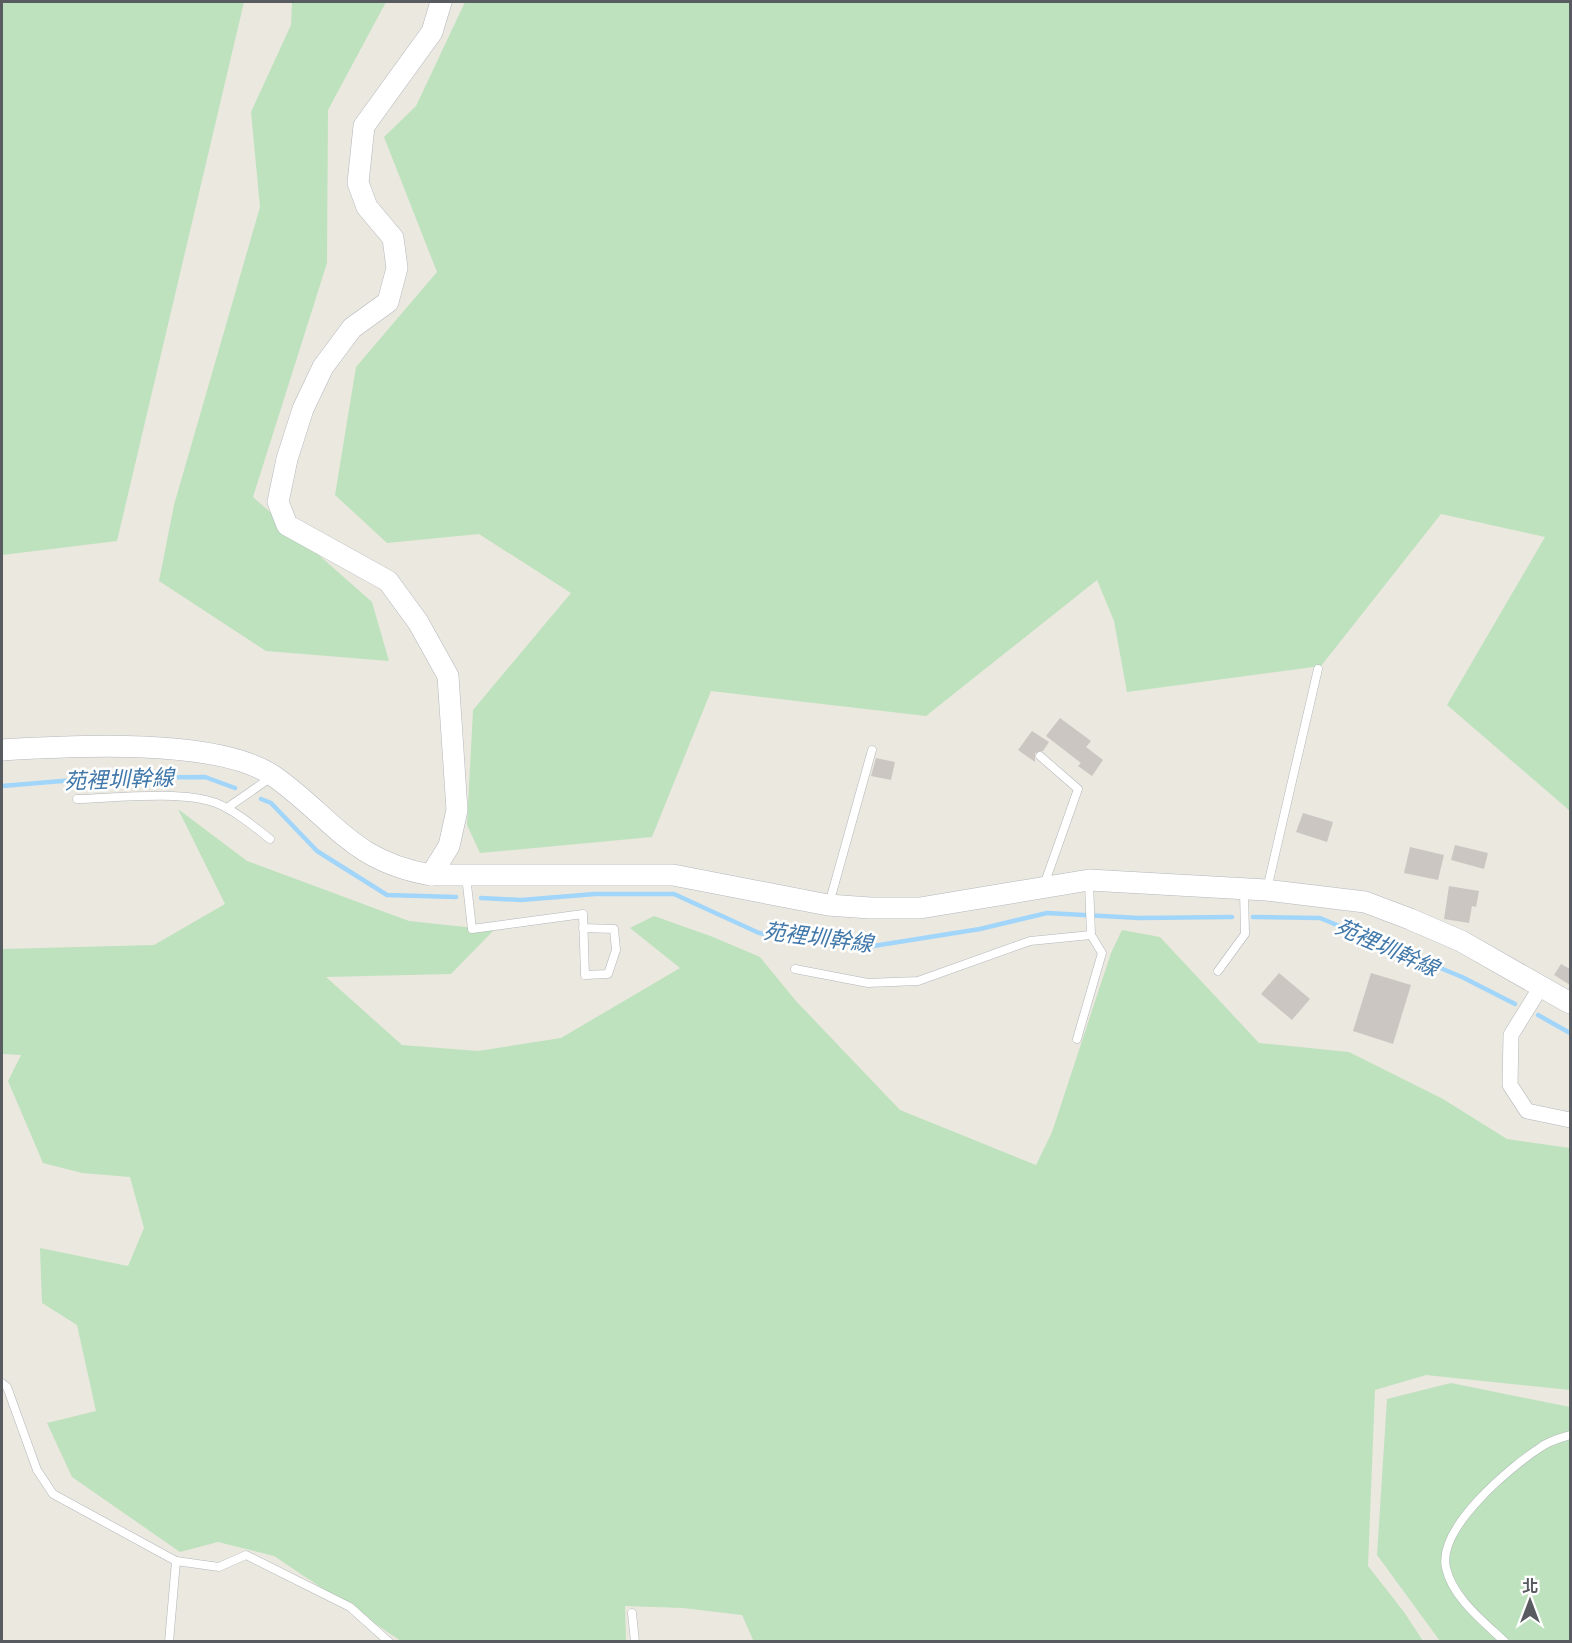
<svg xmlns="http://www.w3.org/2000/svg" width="1572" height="1643" viewBox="0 0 1572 1643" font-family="'Public Sans','Noto Sans TC',sans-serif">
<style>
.green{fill:#bee2bd}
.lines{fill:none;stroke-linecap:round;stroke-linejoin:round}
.stream{stroke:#a1d6fa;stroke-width:4.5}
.building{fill:#cbc6c1}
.lane-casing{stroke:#b2b6ba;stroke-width:9}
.street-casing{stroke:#b2b6ba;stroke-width:16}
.secondary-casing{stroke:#b3b7bc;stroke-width:22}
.lane{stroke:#fff;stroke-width:8}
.street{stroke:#fff;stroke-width:15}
.secondary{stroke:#fff;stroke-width:21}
.labels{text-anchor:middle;stroke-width:5;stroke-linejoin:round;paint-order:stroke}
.water-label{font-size:22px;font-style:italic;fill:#4178a9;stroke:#fff}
</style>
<rect width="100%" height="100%" fill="#ebe8e0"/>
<g class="green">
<polygon points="2,2 244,2 117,541 2,555"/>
<polygon points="292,2 386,2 328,110 327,263 253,497 372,602 389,661 266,651 159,581 174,505 260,207 251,112 291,25"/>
<polygon points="465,2 1570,2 1570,811 1447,705 1545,537 1441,514 1321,666 1127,692 1114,621 1097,580 926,716 711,691 652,837 480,853 467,825 473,710 571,593 479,534 387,543 335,495 356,367 437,272 384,137 416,106"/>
<polygon points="178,809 247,861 409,921 494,930 451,974 326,977 402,1045 478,1051 561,1038 680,968 630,928 654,916 713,937 760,957 796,1001 900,1110 1036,1165 1052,1132 1111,953 1122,930 1160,937 1259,1043 1349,1052 1443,1099 1507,1139 1570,1148 1570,1390 1426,1375 1375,1390 1368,1566 1404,1612 1423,1641 754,1642 742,1615 683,1608 625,1606 626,1641 401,1641 274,1556 218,1542 180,1552 72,1477 47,1423 96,1411 77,1325 42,1303 40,1248 128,1266 144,1228 130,1177 82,1173 43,1163 8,1081 21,1055 2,1054 2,949 154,945 225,904"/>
<polygon points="1451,1383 1570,1407 1570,1641 1440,1641 1377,1555 1387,1399"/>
</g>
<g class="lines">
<g class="stream">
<polyline points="2,786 98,778 205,777 235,788"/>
<polyline points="261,799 271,803 317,851 387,895 456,897"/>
<polyline points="481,898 521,900 595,894 674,894 759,933 867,947 980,929 1047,913 1139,918 1232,917"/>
<polyline points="1253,917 1320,918 1462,977 1515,1004"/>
<polyline points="1538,1015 1570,1033"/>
</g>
</g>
<g class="building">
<polygon points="1060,718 1091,741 1086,747 1103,760 1092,776 1078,766 1081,763 1046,736"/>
<polygon points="1032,731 1049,742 1043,751 1035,753 1035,762 1018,750"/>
<polygon points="876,758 895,762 891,780 871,776"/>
<polygon points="1303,813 1333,822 1327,842 1296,832"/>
<polygon points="1455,845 1488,853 1484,869 1451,860"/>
<polygon points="1410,847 1444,855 1438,880 1404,873"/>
<polygon points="1449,886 1479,891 1476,907 1472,906 1469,923 1444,919"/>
<polygon points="1561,964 1570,969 1570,985 1554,975"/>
<polygon points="1279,973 1310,999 1292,1020 1261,994"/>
<polygon points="1371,973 1411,985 1393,1044 1353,1031"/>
</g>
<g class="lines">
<defs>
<g id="lane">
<polyline points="1040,756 1078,789 1044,885"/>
<path d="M77,799C114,798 182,790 216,803C236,811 253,826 270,839"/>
<polyline points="227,808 270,778"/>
<polyline points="466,876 472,929 583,914 585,975 608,974 616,950 614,929 583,928"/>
<polyline points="1089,882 1091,935"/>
<polyline points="1267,889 1318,669"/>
<polyline points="829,904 872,750"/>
<polyline points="795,969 868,983 918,981 1030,941 1091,935 1102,953 1077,1039"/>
<polyline points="1218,971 1245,934 1244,891"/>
<polyline points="2,1383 7,1387 37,1470 53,1494 176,1561 219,1567 246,1555 350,1607 389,1642"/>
<polyline points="632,1613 635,1642"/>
<polyline points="169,1642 176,1561"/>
<path d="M1505,1642C1483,1621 1453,1598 1446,1568C1437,1528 1510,1467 1541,1447C1549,1441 1561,1438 1570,1435"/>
</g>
<polyline id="street" points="1542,985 1511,1035 1510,1085 1527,1111 1570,1120"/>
<g id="secondary">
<path d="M2,750C69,746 220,737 275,777C335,820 351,861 431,875H673L828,905L870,908H920L1089,880L1266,890L1365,902L1410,919L1461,941L1570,1003"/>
<polyline points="431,875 449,846 457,810 448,676 418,622 388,581 287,525 278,502 287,459 303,409 323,367 352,328 388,302 397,268 393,238 367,207 358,183 364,126 432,32 441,2"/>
</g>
</defs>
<use href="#lane" class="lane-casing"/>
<use href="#street" class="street-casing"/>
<use href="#secondary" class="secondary-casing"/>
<use href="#lane" class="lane"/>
<use href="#street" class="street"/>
<use href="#secondary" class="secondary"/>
</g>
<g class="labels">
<g class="water-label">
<text transform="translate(119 779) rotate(-2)" y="8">苑裡圳幹線</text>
<text transform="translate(818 937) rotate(7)" y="8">苑裡圳幹線</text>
<text transform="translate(1387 947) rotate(24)" y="8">苑裡圳幹線</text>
</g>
</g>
<rect width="1572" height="1643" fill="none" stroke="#585c60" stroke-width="6"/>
<g transform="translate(1530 1601)" stroke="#ffffff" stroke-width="4.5" paint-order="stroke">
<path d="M0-4.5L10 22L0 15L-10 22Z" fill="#585c60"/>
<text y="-9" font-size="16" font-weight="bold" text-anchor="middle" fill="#585c60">北</text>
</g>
</svg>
